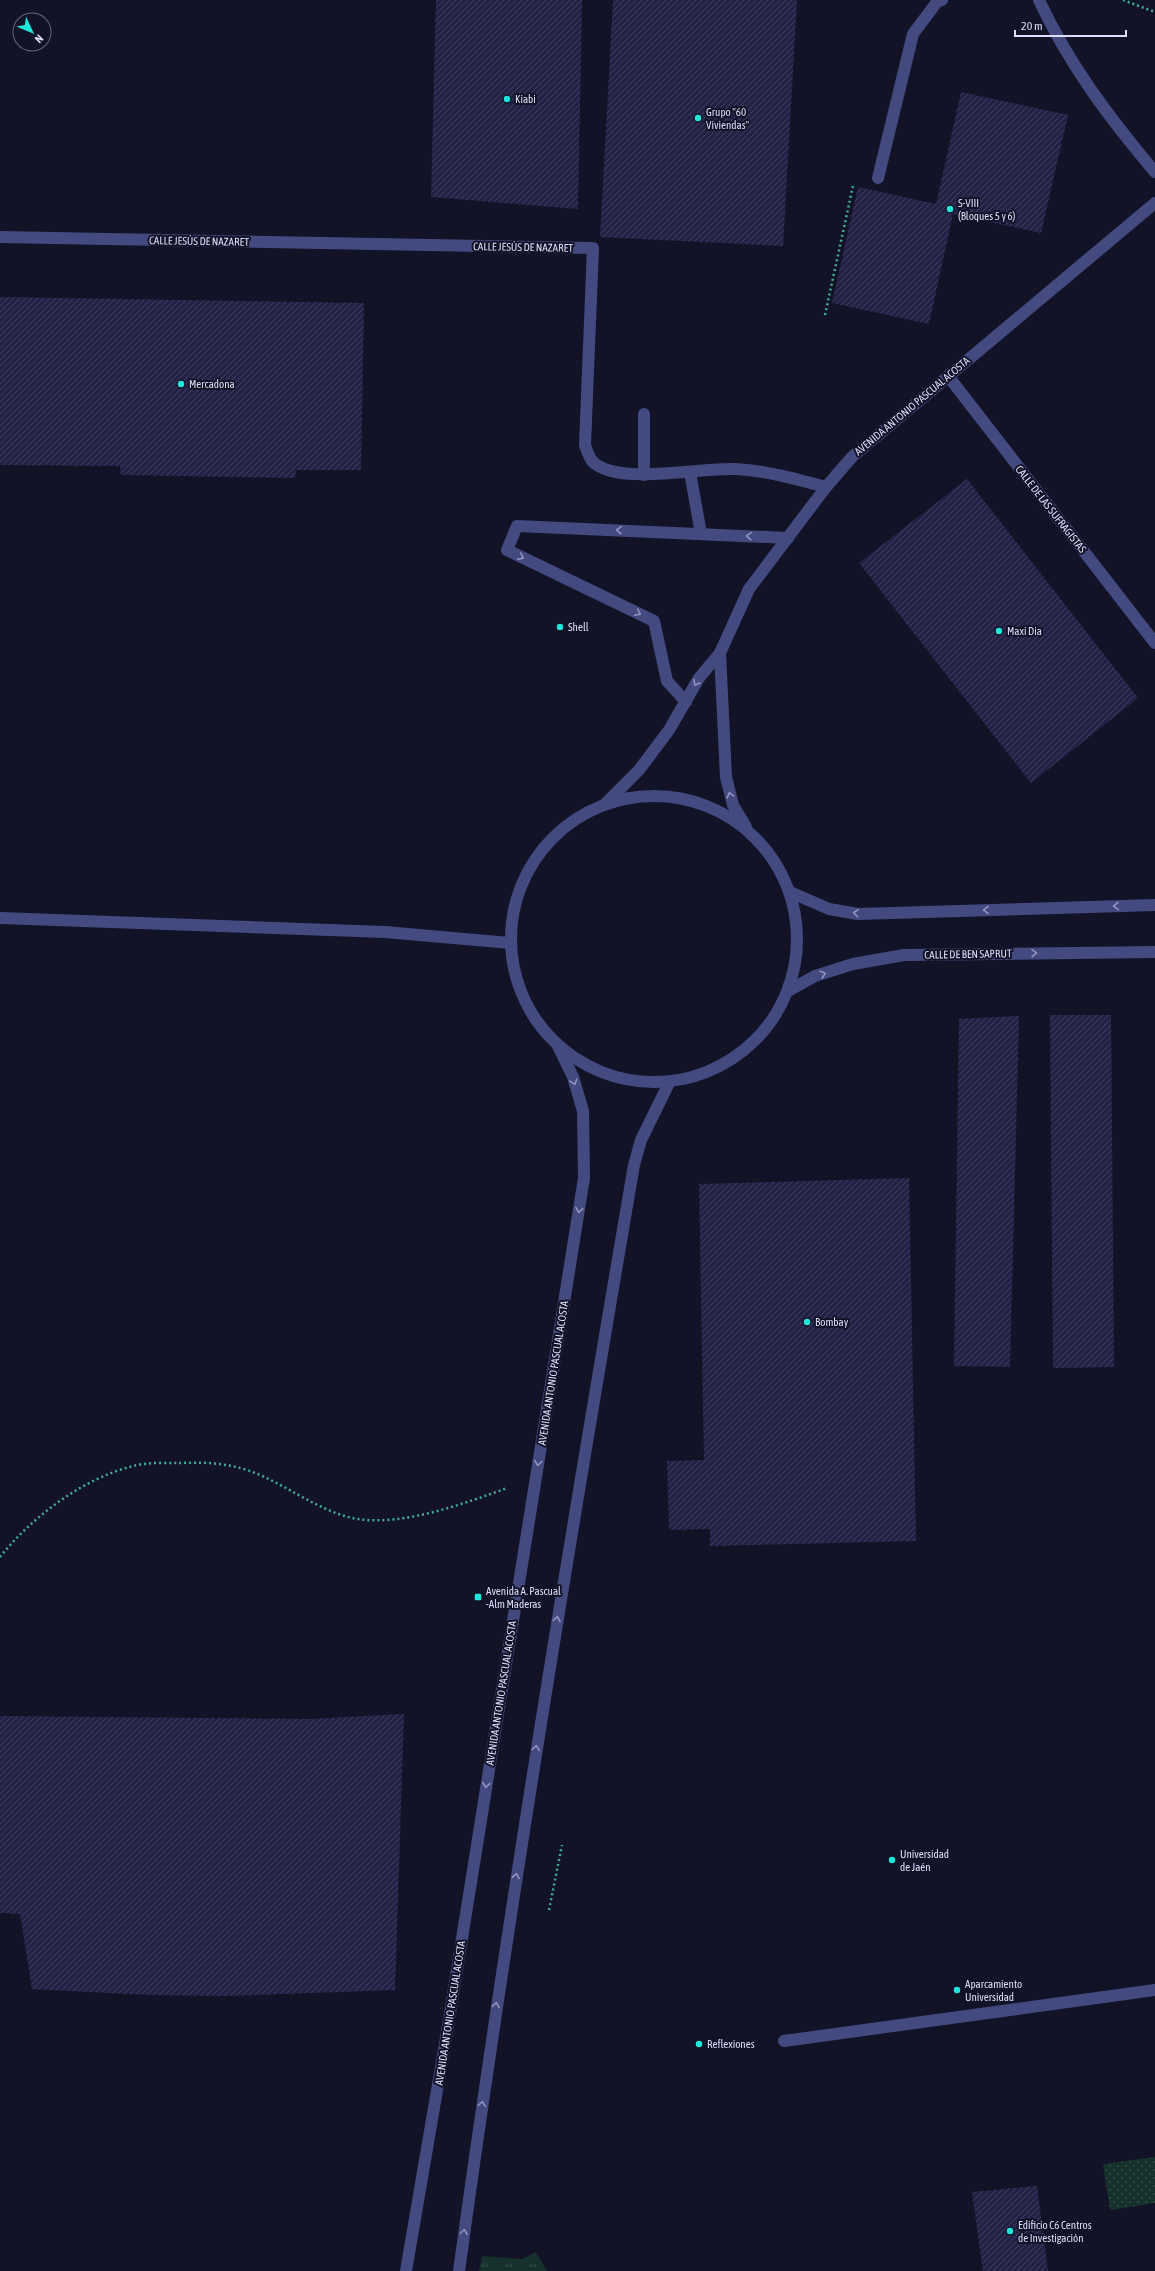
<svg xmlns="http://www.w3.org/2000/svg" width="1155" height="2271" viewBox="0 0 1155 2271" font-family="'Asap Condensed',sans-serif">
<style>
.grass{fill:url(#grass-tufts)}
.garden{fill:url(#garden-dots)}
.building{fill:url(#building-hatch)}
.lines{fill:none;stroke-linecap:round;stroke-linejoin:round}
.path{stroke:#3eae96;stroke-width:2.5;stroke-dasharray:2 3;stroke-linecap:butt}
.minor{stroke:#434a80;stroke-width:12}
.oneway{stroke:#9094be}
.poi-dot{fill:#1ee6db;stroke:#131327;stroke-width:1.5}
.labels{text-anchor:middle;stroke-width:4;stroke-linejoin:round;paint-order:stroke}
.poi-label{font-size:11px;fill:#dcdefb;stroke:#131327;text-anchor:start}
.street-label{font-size:11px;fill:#dcdefb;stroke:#131327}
</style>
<defs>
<pattern id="grass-tufts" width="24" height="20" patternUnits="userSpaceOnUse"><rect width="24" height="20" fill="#16302b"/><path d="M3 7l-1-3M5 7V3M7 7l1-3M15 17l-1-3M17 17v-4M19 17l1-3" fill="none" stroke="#374e4b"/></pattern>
<pattern id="garden-dots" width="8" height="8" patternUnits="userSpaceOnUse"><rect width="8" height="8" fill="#16302b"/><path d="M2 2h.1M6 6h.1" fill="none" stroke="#374e4b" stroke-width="1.8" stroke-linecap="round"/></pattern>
<pattern id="building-hatch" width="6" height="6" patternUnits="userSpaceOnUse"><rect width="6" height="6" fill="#232146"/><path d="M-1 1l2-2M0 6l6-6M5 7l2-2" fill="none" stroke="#424162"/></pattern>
</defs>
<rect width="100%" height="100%" fill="#131327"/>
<polygon class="grass" points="536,2252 547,2271 479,2271 482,2256 522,2259"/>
<polygon class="garden" points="1155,2157 1155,2203 1110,2210 1103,2164"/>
<g class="building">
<polygon points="436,0 582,0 578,209 431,197"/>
<polygon points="613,0 797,0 783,246 600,237"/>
<polygon points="961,92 1068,115 1041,233 953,214 929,324 832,303 858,187 936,204"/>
<polygon points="0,297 364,303 361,470 296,470 295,478 121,475 120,466 0,465"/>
<polygon points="967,479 1138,698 1031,783 859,563"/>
<polygon points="1050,1015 1111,1015 1114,1367 1053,1368"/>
<polygon points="1019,1016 1010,1367 954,1366 959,1019"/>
<polygon points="909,1178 916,1541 710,1546 710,1529 669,1530 667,1461 704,1460 699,1184"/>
<polygon points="404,1714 395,1990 224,1996 150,1995 32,1989 20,1914 0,1913 0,1716 309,1719"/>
<polygon points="1037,2186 1048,2271 983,2271 972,2192"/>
</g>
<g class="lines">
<g class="path">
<polyline points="1123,0 1155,12"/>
<polyline points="825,315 853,186"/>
<path d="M0,1557C33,1516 82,1479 133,1466C148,1462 166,1463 181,1463C204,1462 227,1463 250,1471C286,1484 319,1512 357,1519C404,1526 463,1504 507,1488"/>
<polyline points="549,1910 562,1845"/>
</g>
<g class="minor">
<path d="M1039,0C1068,63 1110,119 1155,172"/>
<polyline points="878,178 913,34 937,2 942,0"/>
<path d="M0,237L593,248L585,445C587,450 589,458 593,462C619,486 701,467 736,469C768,471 796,479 826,487"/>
<polyline points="948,376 1155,643"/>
<polyline points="690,472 701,534"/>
<polyline points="644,475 644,414"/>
<polyline points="720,653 726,777 733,805 746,827"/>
<polyline points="686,702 667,681 654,621 507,550 517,526 788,538"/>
<circle cx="654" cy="939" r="143"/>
<polyline points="605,804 639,770 669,730 699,678 720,653 749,589 826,487 852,457 1155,203"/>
<polyline points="790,892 829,909 858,914 1155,905"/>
<polyline points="0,918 385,932 511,943"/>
<polyline points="788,991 815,976 853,964 904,955 1155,952"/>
<polyline points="784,2041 1155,1990"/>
<polyline points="406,2271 447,2032 584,1178 583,1111 573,1077 558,1046"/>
<path d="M459,2271C510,1901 571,1533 634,1165L641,1140L670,1081"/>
</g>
</g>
<defs><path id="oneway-chevron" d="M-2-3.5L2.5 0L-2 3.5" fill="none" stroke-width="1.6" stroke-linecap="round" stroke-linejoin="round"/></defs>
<g class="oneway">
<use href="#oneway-chevron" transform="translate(619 530) rotate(-177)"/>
<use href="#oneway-chevron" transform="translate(749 536) rotate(-177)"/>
<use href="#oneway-chevron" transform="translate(521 557) rotate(26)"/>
<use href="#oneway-chevron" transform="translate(638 613) rotate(26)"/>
<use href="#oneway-chevron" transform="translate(696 683) rotate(120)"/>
<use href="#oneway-chevron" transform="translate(730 795) rotate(-105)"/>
<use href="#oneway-chevron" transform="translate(1116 906) rotate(178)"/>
<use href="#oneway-chevron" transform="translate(986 910) rotate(179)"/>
<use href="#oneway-chevron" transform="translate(856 913) rotate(-175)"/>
<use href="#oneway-chevron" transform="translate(1034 953) rotate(-1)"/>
<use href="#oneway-chevron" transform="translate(823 974) rotate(-18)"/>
<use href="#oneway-chevron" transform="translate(574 1082) rotate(72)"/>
<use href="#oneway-chevron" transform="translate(579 1210) rotate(99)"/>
<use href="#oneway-chevron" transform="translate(538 1463) rotate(99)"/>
<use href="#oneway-chevron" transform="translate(557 1619) rotate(-80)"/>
<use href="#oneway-chevron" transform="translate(536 1748) rotate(-82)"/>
<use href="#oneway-chevron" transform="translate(486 1785) rotate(99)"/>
<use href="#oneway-chevron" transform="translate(516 1876) rotate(-81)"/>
<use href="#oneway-chevron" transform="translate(496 2005) rotate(-81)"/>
<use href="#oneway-chevron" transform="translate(482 2104) rotate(-82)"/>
<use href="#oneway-chevron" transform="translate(464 2232) rotate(-82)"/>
</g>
<g class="poi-dot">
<circle cx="507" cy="99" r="4"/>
<circle cx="698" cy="118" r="4"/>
<circle cx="950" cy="209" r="4"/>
<circle cx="181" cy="384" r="4"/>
<circle cx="560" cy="627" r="4"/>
<circle cx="999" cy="631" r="4"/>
<circle cx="807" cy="1322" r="4"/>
<rect x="474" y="1593" width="8" height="8" rx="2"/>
<circle cx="892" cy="1860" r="4"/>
<circle cx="957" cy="1990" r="4"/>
<circle cx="699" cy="2044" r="4"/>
<circle cx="1010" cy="2231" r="4"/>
</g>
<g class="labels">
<g class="poi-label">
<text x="515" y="103">Kiabi</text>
<text x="706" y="116">Grupo "60<tspan x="706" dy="13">Viviendas"</tspan></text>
<text x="958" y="207">S-VIII<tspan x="958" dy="13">(Bloques 5 y 6)</tspan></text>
<text x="189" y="388">Mercadona</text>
<text x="568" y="631">Shell</text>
<text x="1007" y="635">Maxi Dia</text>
<text x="815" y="1326">Bombay</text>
<text x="486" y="1595">Avenida A. Pascual<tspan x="486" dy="13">-Alm Maderas</tspan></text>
<text x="900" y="1858">Universidad<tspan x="900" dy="13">de Jaén</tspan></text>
<text x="965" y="1988">Aparcamiento<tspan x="965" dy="13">Universidad</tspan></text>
<text x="707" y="2048">Reflexiones</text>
<text x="1018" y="2229">Edificio C6 Centros<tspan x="1018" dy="13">de Investigación</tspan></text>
</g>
<g class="street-label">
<text transform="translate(199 241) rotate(1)" y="4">CALLE JESÚS DE NAZARET</text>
<text transform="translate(523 247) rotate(1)" y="4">CALLE JESÚS DE NAZARET</text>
<text transform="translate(912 406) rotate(-40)" y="4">AVENIDA ANTONIO PASCUAL ACOSTA</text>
<text transform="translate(1051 509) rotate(52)" y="4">CALLE DE LAS SUFRAGISTAS</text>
<text transform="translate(968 954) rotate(-1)" y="4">CALLE DE BEN SAPRUT</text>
<text transform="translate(553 1373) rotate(-81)" y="4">AVENIDA ANTONIO PASCUAL ACOSTA</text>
<text transform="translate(501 1693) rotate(-81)" y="4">AVENIDA ANTONIO PASCUAL ACOSTA</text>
<text transform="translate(450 2013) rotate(-81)" y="4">AVENIDA ANTONIO PASCUAL ACOSTA</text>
</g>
</g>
<g transform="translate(32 32) rotate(134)"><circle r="19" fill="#131327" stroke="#63647c"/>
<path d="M0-3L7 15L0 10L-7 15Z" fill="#1ee6db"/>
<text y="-6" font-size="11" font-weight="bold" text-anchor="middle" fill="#dcdefb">N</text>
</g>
<path d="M1015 30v6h111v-6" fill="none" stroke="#dcdefb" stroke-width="2"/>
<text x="1021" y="30" font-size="12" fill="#dcdefb" stroke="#131327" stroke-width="3" paint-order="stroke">20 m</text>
</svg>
